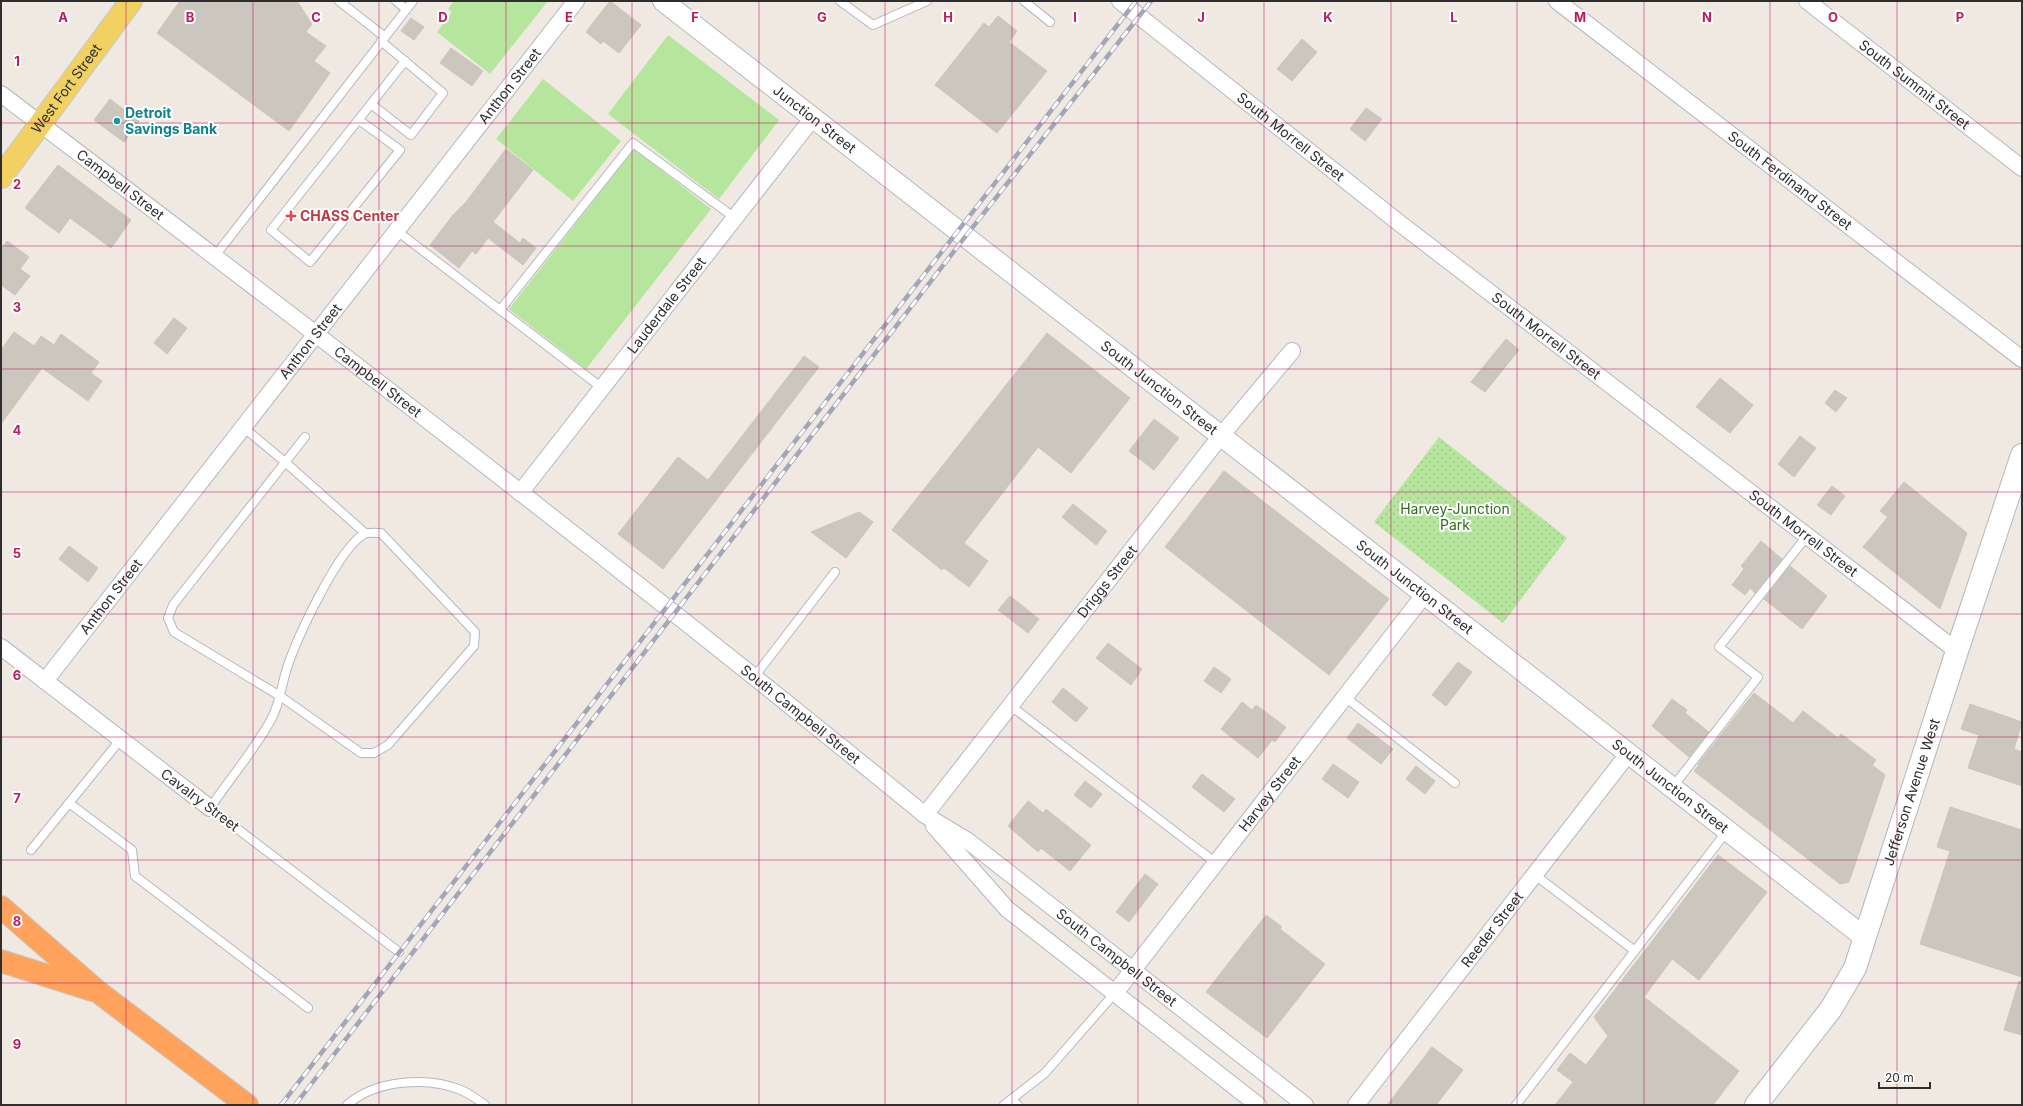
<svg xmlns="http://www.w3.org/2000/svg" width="2023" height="1106" viewBox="0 0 2023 1106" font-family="Inter,sans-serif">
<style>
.grass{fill:#b6e59e}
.park{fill:url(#park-dots)}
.building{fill:#cbc7bf;stroke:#cbc5ba}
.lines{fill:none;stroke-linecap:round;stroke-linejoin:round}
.service-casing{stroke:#b4b7c1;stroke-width:10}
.minor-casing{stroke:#b4b7c1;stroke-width:18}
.tertiary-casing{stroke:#b4b7c1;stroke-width:22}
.secondary-casing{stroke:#b4b7c1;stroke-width:24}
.primary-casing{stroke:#c9c9c9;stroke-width:24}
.motorway-casing{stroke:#c9c9c9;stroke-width:24}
.service{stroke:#fff;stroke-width:8}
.minor{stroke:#fff;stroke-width:16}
.tertiary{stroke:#fff;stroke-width:20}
.secondary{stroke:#fff;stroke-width:22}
.primary{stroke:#f2d163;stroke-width:22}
.motorway{stroke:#ffa35c;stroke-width:22}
.rail-casing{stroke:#a3a6b8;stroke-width:4.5}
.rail{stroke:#fff;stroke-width:3;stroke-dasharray:9;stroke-linecap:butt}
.grid{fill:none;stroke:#c2185b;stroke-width:1;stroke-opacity:0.55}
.culture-dot{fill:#0f9aa8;stroke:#fff;stroke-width:1.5}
.health-dot{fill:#e0444e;stroke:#fff;stroke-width:1.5}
.labels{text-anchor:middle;stroke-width:4;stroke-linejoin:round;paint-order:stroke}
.street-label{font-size:14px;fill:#2e2e2e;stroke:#fff}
.culture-label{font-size:14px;font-weight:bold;fill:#0d838f;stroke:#fff;text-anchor:start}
.health-label{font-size:14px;font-weight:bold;fill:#be3a42;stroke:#fff;text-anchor:start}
.park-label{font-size:14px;fill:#2c6e1b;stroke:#fff}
.grid-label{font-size:13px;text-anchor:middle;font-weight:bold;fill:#c2185b;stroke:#fff;stroke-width:4;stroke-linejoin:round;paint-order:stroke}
</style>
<defs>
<pattern id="park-dots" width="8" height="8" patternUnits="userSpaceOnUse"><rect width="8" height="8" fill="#b6e59e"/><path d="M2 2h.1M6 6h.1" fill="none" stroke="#9dc588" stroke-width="1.8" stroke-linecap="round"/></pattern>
</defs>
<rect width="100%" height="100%" fill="#efe9e1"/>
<g class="grass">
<polygon points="454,1 548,1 490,74 437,32 452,12 448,9"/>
<polygon points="668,35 779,120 719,199 608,114"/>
<polygon points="543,79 621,141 573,201 496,139"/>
<polygon points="634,149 711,209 586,369 509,309"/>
</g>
<polygon class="park" points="1439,437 1567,538 1503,623 1374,522"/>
<g class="building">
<polygon points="180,1 297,1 312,24 306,32 326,46 314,61 330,73 289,131 157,33"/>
<polygon points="610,1 641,25 619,53 603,41 601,44 586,32"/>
<polygon points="998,16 1017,31 1009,42 1047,71 997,133 935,85 984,23 989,27"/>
<polygon points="411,18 424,27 414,40 401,31"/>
<polygon points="1302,39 1317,52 1292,81 1277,69"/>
<polygon points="451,48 483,71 472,86 440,63"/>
<polygon points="110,99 139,121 124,142 94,120"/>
<polygon points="1366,108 1382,119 1365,141 1350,129"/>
<polygon points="506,149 533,170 493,222 520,243 523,238 536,248 523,265 488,238 476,254 472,251 459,268 430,245 453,215 466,202"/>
<polygon points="58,165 131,220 111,248 70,218 59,233 25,208"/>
<polygon points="7,241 29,257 20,269 30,276 15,295 1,285 1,249"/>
<polygon points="174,318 187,328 167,354 154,343"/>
<polygon points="14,332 34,346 41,336 54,345 61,334 99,362 91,373 102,381 88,401 42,368 1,424 1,350"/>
<polygon points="1047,333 1130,398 1071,473 1038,447 964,543 988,561 969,587 944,568 942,570 892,530"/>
<polygon points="1506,339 1519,350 1485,392 1471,382"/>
<polygon points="804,356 819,367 663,569 618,534 678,457 708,480"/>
<polygon points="1720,378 1753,405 1730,433 1696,407"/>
<polygon points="1835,390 1847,398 1836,412 1825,403"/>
<polygon points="1154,419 1179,438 1154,470 1129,451"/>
<polygon points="1800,436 1816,448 1794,477 1778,464"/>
<polygon points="1224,471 1389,599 1329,675 1165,547"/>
<polygon points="1904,482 1967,533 1940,609 1863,547 1888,517 1880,511"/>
<polygon points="1832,486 1845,496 1831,515 1817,505"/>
<polygon points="1073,504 1107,531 1096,545 1062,517"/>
<polygon points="859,512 873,522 846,558 811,532"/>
<polygon points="1761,541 1782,559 1755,593 1750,588 1745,595 1732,585 1744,569 1741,566"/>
<polygon points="69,546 98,568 88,582 59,559"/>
<polygon points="1790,566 1827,596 1802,629 1764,599"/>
<polygon points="1010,596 1039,619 1028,633 998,610"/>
<polygon points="1108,643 1142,669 1131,685 1096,658"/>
<polygon points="1458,662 1472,672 1446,706 1432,695"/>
<polygon points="1214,667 1231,679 1221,693 1204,681"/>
<polygon points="1063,688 1088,708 1076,722 1052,702"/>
<polygon points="1754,693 1793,723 1803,711 1838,738 1841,734 1876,760 1872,765 1885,775 1849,882 1840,884 1694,771 1699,765 1698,764"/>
<polygon points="1672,699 1687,710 1685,713 1709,732 1689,757 1652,726"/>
<polygon points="1242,702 1252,710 1256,705 1286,727 1275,742 1272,740 1258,758 1221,729"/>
<polygon points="1970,704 2022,722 2014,749 2022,752 2022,786 1968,768 1979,735 1961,729"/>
<polygon points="1358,723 1393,749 1381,764 1347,738"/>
<polygon points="1333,764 1359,782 1348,798 1322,779"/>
<polygon points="1416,766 1435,781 1425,794 1406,779"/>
<polygon points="1202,774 1235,799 1224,812 1192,787"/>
<polygon points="1085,781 1102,794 1091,808 1074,795"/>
<polygon points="1028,801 1043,813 1046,809 1091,845 1070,871 1041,848 1038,852 1008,826"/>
<polygon points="1950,807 2022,830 2022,977 1920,944 1950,851 1937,847"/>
<polygon points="1718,855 1767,892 1699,980 1672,959 1644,997 1739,1071 1713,1105 1555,1105 1573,1082 1557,1070 1570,1053 1586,1065 1608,1036 1594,1017"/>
<polygon points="1145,874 1158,884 1129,922 1116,912"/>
<polygon points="1266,915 1282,927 1280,929 1325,964 1267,1038 1206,992"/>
<polygon points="2019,981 2022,982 2022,1035 2004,1030"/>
<polygon points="1432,1047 1463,1070 1436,1105 1387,1105"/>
</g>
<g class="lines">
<defs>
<g id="service">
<polyline points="339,1 385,37"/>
<polyline points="396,1 406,9"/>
<polyline points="840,1 873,25 927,1"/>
<polyline points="1024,1 1050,22"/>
<polyline points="371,104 411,135 443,93 381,41"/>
<polyline points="359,120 400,150 310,262 271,230 405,61"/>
<polyline points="397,231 602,388"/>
<polyline points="215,256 413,1"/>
<polyline points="500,310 633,143 735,218"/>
<polyline points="243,427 285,462 365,533"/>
<path d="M305,437L173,605L168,618L174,632L280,696L361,753H374L388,745L474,646L475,632L381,533C376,533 368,532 364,534C338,549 297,638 287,668C281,687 279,708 268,725C251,754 229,780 210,808L399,952"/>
<polyline points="755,676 835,572"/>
<polyline points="1345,697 1455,783"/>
<polyline points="1011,706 1216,863"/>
<polyline points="1672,788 1758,677 1719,647 1807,536"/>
<polyline points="69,803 132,850 135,876 308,1008"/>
<polyline points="31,850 121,739"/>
<polyline points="1535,875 1635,951"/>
<polyline points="1012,1100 1018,1105"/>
<path d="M347,1105C375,1080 427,1076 461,1090C470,1094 477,1099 485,1105"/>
<polyline points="1004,1105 1045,1073 1115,993"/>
<polyline points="1516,1105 1727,831"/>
</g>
<g id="minor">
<path id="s1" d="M1120,1L1398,222L1957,651"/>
<path id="s2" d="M1557,1L2022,359"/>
<path id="s3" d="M1807,1L2022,168"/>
<path id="s4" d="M1,94C312,330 623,568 925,815L968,841L1305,1105"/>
<path id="s5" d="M520,493L812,119"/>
<polyline points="1,647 210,808"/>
<path id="s6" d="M45,681L576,1"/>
<path id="s7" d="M925,815L1220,437L1292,351"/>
<polyline points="934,826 1007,909 1258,1105"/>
<path id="s8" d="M1115,993L1424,595"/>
<path id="s9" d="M1356,1105L1628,754"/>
</g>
<g id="tertiary">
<path id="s10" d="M663,1L1864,937"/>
</g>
<g id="secondary">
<path id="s11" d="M1756,1105L1831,1009L1855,968L1957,651L2022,455"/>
</g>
<g id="primary">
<path id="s12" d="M1,177L131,1"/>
</g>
<g id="motorway">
<polyline points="1,907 97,991 247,1105"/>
<polyline points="1,961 92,990"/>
</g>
</defs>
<use href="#service" class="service-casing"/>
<use href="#minor" class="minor-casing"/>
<use href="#tertiary" class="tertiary-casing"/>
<use href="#secondary" class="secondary-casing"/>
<use href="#primary" class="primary-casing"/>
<use href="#motorway" class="motorway-casing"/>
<use href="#service" class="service"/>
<use href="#minor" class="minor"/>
<use href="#tertiary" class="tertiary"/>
<use href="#secondary" class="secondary"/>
<use href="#primary" class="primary"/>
<use href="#motorway" class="motorway"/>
<defs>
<g id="rail">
<polyline points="281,1105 1136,1"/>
<polyline points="295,1105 965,237 1151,1"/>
</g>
</defs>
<use href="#rail" class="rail-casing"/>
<use href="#rail" class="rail"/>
</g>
<path class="grid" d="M126,1V1105M253,1V1105M379,1V1105M506,1V1105M632,1V1105M759,1V1105M885,1V1105M1012,1V1105M1138,1V1105M1264,1V1105M1391,1V1105M1517,1V1105M1644,1V1105M1770,1V1105M1897,1V1105M1,123H2022M1,246H2022M1,369H2022M1,492H2022M1,614H2022M1,737H2022M1,860H2022M1,983H2022"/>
<circle class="culture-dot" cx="117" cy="121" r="4"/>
<path class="health-dot" d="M289 210h4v4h4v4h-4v4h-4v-4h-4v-4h4z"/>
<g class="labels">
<g class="street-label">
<text dy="5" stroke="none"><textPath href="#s3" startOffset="136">South Summit Street</textPath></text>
<text dy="5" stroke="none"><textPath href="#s6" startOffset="755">Anthon Street</textPath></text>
<text dy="5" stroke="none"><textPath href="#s12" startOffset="110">West Fort Street</textPath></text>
<text dy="5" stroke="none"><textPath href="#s10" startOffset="192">Junction Street</textPath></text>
<text dy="5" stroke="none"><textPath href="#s1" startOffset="218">South Morrell Street</textPath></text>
<text dy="5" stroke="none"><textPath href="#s2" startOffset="294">South Ferdinand Street</textPath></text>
<text dy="5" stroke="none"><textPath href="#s4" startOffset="150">Campbell Street</textPath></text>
<text dy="5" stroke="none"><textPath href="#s5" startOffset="238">Lauderdale Street</textPath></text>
<text dy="5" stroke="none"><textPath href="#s1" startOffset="542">South Morrell Street</textPath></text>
<text dy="5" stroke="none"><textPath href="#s6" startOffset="431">Anthon Street</textPath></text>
<text dy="5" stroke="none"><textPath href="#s4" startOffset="474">Campbell Street</textPath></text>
<text dy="5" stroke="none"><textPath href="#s10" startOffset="629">South Junction Street</textPath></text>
<text dy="5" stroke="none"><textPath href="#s1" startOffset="866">South Morrell Street</textPath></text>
<text dy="5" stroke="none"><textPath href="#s7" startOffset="296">Driggs Street</textPath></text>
<text dy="5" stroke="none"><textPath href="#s10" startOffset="953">South Junction Street</textPath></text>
<text dy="5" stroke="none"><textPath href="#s6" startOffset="107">Anthon Street</textPath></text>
<text dy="5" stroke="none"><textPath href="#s4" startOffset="1012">South Campbell Street</textPath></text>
<text dy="5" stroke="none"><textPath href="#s10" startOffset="1277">South Junction Street</textPath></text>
<text dy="5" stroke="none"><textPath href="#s11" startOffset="354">Jefferson Avenue West</textPath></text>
<text dy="5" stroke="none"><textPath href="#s8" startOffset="252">Harvey Street</textPath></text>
<text transform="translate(200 800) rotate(37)" y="5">Cavalry Street</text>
<text dy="5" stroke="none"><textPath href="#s9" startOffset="222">Reeder Street</textPath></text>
<text dy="5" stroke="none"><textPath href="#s4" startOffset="1411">South Campbell Street</textPath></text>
</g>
<g class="culture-label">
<text x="125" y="118">Detroit<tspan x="125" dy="16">Savings Bank</tspan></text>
</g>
<g class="health-label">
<text x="300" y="221">CHASS Center</text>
</g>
<g class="park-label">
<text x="1455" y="514">Harvey-Junction<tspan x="1455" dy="16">Park</tspan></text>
</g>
</g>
<g class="grid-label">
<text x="63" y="22">A</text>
<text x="190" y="22">B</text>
<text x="316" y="22">C</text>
<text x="443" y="22">D</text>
<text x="569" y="22">E</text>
<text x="695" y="22">F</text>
<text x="822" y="22">G</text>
<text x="948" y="22">H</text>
<text x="1075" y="22">I</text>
<text x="1201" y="22">J</text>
<text x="1328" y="22">K</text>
<text x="1454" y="22">L</text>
<text x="1580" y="22">M</text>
<text x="1707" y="22">N</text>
<text x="1833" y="22">O</text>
<text x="1960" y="22">P</text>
<text x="17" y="66">1</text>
<text x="17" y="189">2</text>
<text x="17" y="312">3</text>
<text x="17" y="435">4</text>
<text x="17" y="558">5</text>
<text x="17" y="680">6</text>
<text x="17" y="803">7</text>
<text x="17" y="926">8</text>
<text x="17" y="1049">9</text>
</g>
<rect width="2023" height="1106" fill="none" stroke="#2e2e2e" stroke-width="4"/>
<path d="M1879 1082v6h51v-6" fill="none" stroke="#2e2e2e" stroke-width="2"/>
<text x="1885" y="1082" font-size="12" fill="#2e2e2e" stroke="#ffffff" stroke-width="3" paint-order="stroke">20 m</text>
</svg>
